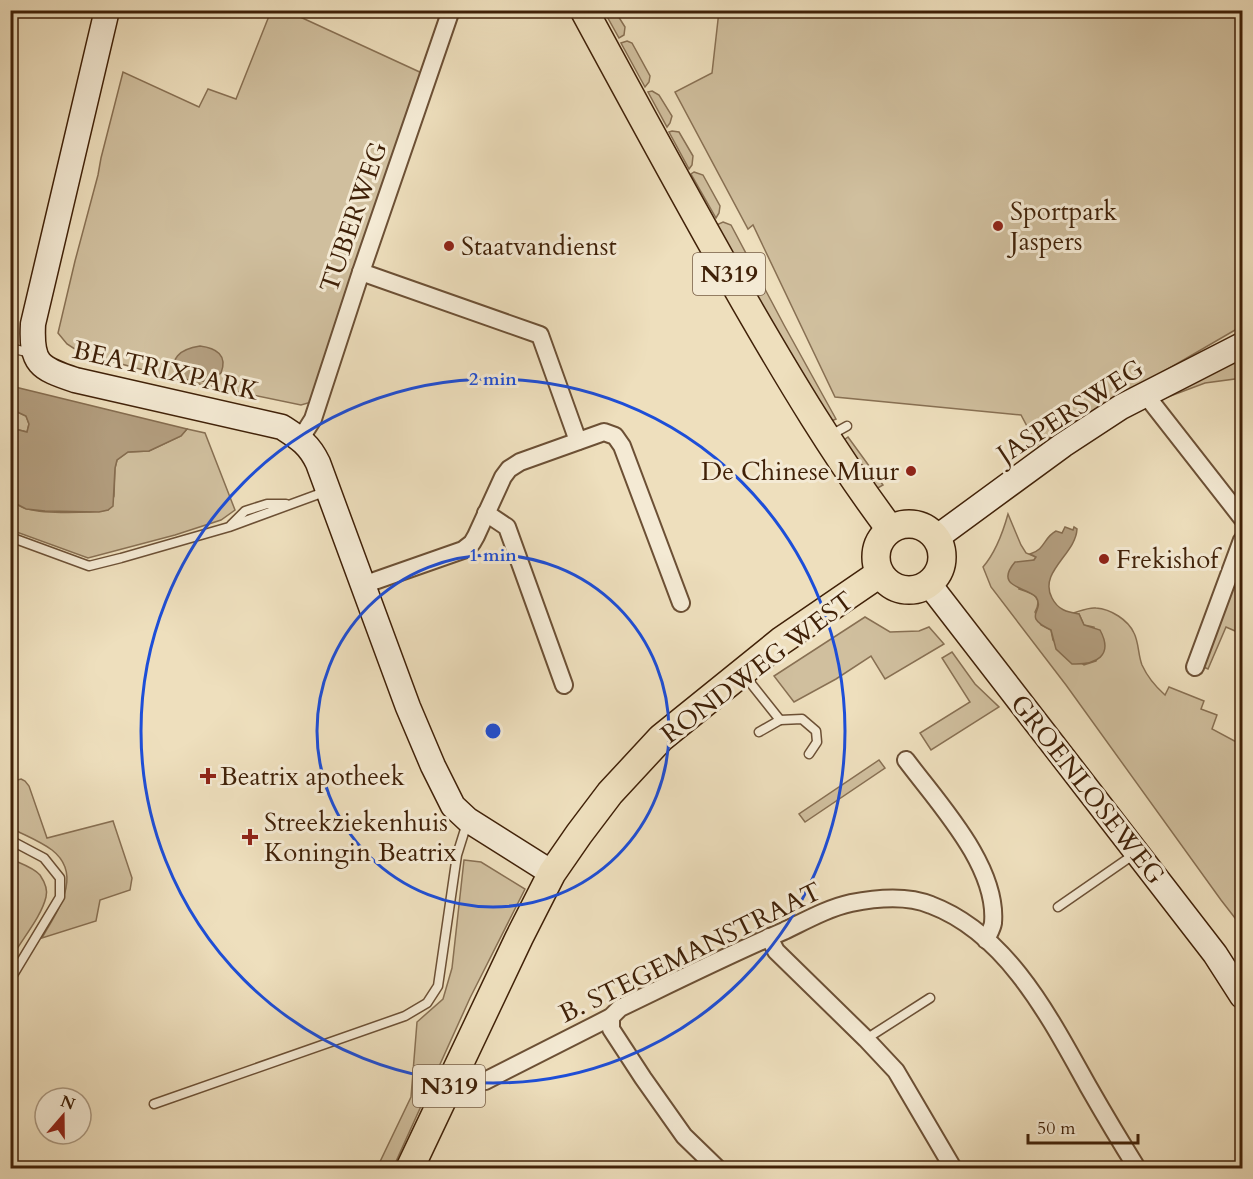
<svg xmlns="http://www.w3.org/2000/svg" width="1253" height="1179" viewBox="0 0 1253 1179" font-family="Cardo,serif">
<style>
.green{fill:#d0bf9e;stroke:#887053;stroke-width:1.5}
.water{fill:#b39e7f;stroke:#856c4f;stroke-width:1.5}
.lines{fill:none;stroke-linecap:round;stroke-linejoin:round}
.lane-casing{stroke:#6c5035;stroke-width:11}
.street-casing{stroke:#6c5035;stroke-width:20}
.secondary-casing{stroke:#402108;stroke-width:27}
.primary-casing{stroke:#402108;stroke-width:30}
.lane{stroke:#f4ead4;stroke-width:8}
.street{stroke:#f4ead4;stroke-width:16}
.secondary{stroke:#f4ead4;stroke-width:24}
.primary{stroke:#eedfbd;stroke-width:27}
.ring{fill:none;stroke:#1d4ed8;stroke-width:3}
.poi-dot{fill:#8f2418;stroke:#f4ead4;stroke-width:2}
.labels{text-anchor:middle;stroke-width:6;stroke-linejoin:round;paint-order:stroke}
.shield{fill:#f4ead4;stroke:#765d45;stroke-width:1.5}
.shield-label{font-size:24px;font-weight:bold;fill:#402108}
.poi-label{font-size:26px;fill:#402108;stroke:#f4ead4;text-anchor:start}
.street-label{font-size:26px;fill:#402108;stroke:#f4ead4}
.centre{fill:#1d4ed8;stroke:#f4ead4;stroke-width:3}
.ring-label{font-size:18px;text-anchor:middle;font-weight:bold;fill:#1d4ed8;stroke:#f4ead4;stroke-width:6;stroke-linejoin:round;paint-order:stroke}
</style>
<rect width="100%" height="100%" fill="#eedfbd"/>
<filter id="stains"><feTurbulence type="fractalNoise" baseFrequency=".00333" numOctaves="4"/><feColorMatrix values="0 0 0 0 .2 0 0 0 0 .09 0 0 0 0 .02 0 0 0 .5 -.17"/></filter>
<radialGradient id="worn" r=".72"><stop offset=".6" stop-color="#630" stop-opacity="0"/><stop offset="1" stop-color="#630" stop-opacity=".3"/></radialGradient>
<g class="green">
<polygon points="285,10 424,74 315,401 301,405 180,380 81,353 67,344 58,333 75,261 98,175 101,158 123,72 199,107 208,89 236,99 271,11"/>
<polygon points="604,11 615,11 625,27 624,35 619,38"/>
<polygon points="719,11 1242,11 1242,326 1037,445 1021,415 835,397 753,225 748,229 675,92 712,73"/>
<polygon points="627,41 632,43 650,76 649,82 645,87 621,43"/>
<polygon points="652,91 659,95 672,116 670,123 667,127 648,92"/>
<polygon points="672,131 679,132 693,156 692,165 689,169 669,132"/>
<polygon points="694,172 703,175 720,206 719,213 716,218 691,174"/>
<polygon points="723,222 731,225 784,325 836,419 831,421 712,227"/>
<polygon points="1242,357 1242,378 1205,383 1165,398"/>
<polygon points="11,409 26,416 29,424 27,432 11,428"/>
<path d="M187,429L205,433L235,510L221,520L175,535L88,558L11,530V501C16,504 22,508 28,509C46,514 89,513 108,510L114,496L115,468L117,460L128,452L149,451L181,436Z"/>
<polygon points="848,437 883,485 876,489 843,444 844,440"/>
<path d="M1008,514L1021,545L1026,553L1036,557L1034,560L1028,562L1019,589C1031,593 1044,596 1035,612L1041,625L1051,630L1053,640L1084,665L1096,661L1094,627L1084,625L1079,614L1073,613C1080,611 1089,607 1096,608C1111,609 1128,620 1134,633C1139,643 1138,655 1142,665C1147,676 1156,687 1165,695L1169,687L1204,701L1201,709L1217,715L1212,729L1242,745V927L1221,900L1066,685L991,587L983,567C996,552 1003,532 1008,514Z"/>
<polygon points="1242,550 1242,634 1226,627 1208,669 1199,665"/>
<polygon points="865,617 890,632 919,631 929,627 944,644 885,679 871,656 836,679 794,702 774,676"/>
<polygon points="952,652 975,684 999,707 931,750 920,733 970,702 942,658"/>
<polygon points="879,760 885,768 805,822 799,814"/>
<path d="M21,779L25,781L29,786L47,838L113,821L132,878L130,890L100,900L96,921L42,938C57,911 84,875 52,850C40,841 24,835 11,828L10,782Z"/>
<path d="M11,859C19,863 33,867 40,875C44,881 48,890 46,897C41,918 21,940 11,959Z"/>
<polygon points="464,860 481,862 525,889 470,998 393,1168 377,1168 411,1097 417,1022 443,999 452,968"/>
</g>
<g class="water">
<path d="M200,346C216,348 228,355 221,373C217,375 213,379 209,380C178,390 154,353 200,346Z"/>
<polygon points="11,386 187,429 181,436 149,451 128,452 117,460 115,468 113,506 108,510 99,512 45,511 26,509 11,501 11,428 27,432 29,424 26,416 11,409"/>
<path d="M1065,527L1073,530L1074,527L1077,529C1076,554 1038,572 1052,598C1058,610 1067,612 1079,614L1084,625L1100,630C1114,656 1096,665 1072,664L1056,649L1051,630C1020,615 1046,612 1036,597C1028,587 993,588 1015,562L1034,560L1036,557L1030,554C1046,549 1043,538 1056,531L1062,533Z"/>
</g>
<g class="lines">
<defs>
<g id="lane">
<polyline points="10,348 31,353"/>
<polyline points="829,436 847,426"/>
<polyline points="231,525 245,511 267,504 286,504"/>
<polyline points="10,537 89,566 121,558 229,527 327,491"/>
<polyline points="745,676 780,720 802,719 816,731 817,742 809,754"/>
<polyline points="759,732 780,720"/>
<polyline points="10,840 44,858 60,878 60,897 10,980"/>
<polyline points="1058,907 1136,853"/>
<polyline points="866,1039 930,998"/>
<polyline points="154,1104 405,1016 427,1003 438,986 457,855 467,823"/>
</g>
<g id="street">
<polyline points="361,272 540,335 578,441"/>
<polyline points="1145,394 1242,518"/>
<polyline points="301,438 313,419 361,272 451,10"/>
<polyline points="486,513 507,527 564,685"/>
<polyline points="363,585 463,550 472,543 476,536 503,477 509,469 520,462 604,432 615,436 622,446 681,603"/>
<polyline points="1195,667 1242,540"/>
<path d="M906,760C938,803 998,866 993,923C992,929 988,935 986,940"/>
<polyline points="769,937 776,951 866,1039 896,1071 953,1168"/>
<polyline points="611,1017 611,1029 643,1078 684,1136 717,1168"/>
<path d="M485,1081L611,1017L620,1008C674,982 728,955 784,931C805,921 828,908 851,903C876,898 907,895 931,905C1008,934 1051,1020 1088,1086C1104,1114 1120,1141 1137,1168"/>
</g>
<g id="secondary">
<path d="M107,10L33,324C31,364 39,368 75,380L282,427C299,438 309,444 318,463L408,707L433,766L453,806L468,820L552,873"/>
<polyline points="936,538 1063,445 1121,407 1242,345"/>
<polyline points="929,584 1215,954 1242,996"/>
</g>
<g id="primary">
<path d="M584,10C637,108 690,206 745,302C790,380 836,457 890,529"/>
<circle cx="909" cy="557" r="33"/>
<polyline points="410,1168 519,938 552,873 579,834 610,793 661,738 781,641 879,574"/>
</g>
</defs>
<use href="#lane" class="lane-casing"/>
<use href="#street" class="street-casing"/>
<use href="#secondary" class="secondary-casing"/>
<use href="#primary" class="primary-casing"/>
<use href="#lane" class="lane"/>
<use href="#street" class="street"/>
<use href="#secondary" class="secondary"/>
<use href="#primary" class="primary"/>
</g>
<g class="ring">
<circle cx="493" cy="731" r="176"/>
<circle cx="493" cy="731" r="352"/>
</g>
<g class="poi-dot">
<circle cx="998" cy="226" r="6"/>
<circle cx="449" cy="246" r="6"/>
<circle cx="911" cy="471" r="6"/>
<circle cx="1104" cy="559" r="6"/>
<path d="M205 767h6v6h6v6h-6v6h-6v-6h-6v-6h6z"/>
<path d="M247 828h6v6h6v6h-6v6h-6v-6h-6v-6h6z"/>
</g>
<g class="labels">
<g class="shield">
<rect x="693" y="253" width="72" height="42" rx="4.5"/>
<rect x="413" y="1065" width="72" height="42" rx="4.5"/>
</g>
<g class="shield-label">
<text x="729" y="282">N319</text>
<text x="449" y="1094">N319</text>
</g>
<g class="poi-label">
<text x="1010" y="220">Sportpark<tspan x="1010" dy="30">Jaspers</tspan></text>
<text x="461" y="255">Staatvandienst</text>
<text x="899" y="480" text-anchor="end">De Chinese Muur</text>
<text x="1116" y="568">Frekishof</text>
<text x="220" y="785">Beatrix apotheek</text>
<text x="264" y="831">Streekziekenhuis<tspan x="264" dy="30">Koningin Beatrix</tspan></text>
</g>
<g class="street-label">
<text transform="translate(353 217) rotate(-71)" y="9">TUBERWEG</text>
<text transform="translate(166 370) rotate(13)" y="9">BEATRIXPARK</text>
<text transform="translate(1070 411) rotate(-33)" y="9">JASPERSWEG</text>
<text transform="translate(757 667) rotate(-37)" y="9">RONDWEG WEST</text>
<text transform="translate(1088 789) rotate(52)" y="9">GROENLOSEWEG</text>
<text transform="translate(690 952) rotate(-26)" y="9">B. STEGEMANSTRAAT</text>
</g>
</g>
<circle cx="493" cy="731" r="9" class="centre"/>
<g class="ring-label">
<text x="493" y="385">2 min</text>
<text x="493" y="561">1 min</text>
</g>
<rect width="1253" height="1179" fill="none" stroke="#eedfbd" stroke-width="36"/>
<rect x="12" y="12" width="1229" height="1155" fill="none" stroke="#402108" stroke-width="3"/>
<rect x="18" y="18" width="1217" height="1143" fill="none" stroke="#402108" stroke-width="1.5"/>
<g transform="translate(63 1116) rotate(20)"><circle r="28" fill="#f4ead4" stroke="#ac9a82" stroke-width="1.5"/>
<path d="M0-4.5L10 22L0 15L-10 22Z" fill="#8f2418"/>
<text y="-9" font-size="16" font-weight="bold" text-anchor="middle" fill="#402108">N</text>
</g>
<path d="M1028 1134v9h110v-9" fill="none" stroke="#402108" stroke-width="3"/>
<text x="1037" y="1134" font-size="18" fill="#402108" stroke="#f4ead4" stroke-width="4.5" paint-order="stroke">50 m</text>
<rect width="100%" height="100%" filter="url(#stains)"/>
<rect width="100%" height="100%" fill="url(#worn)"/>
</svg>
